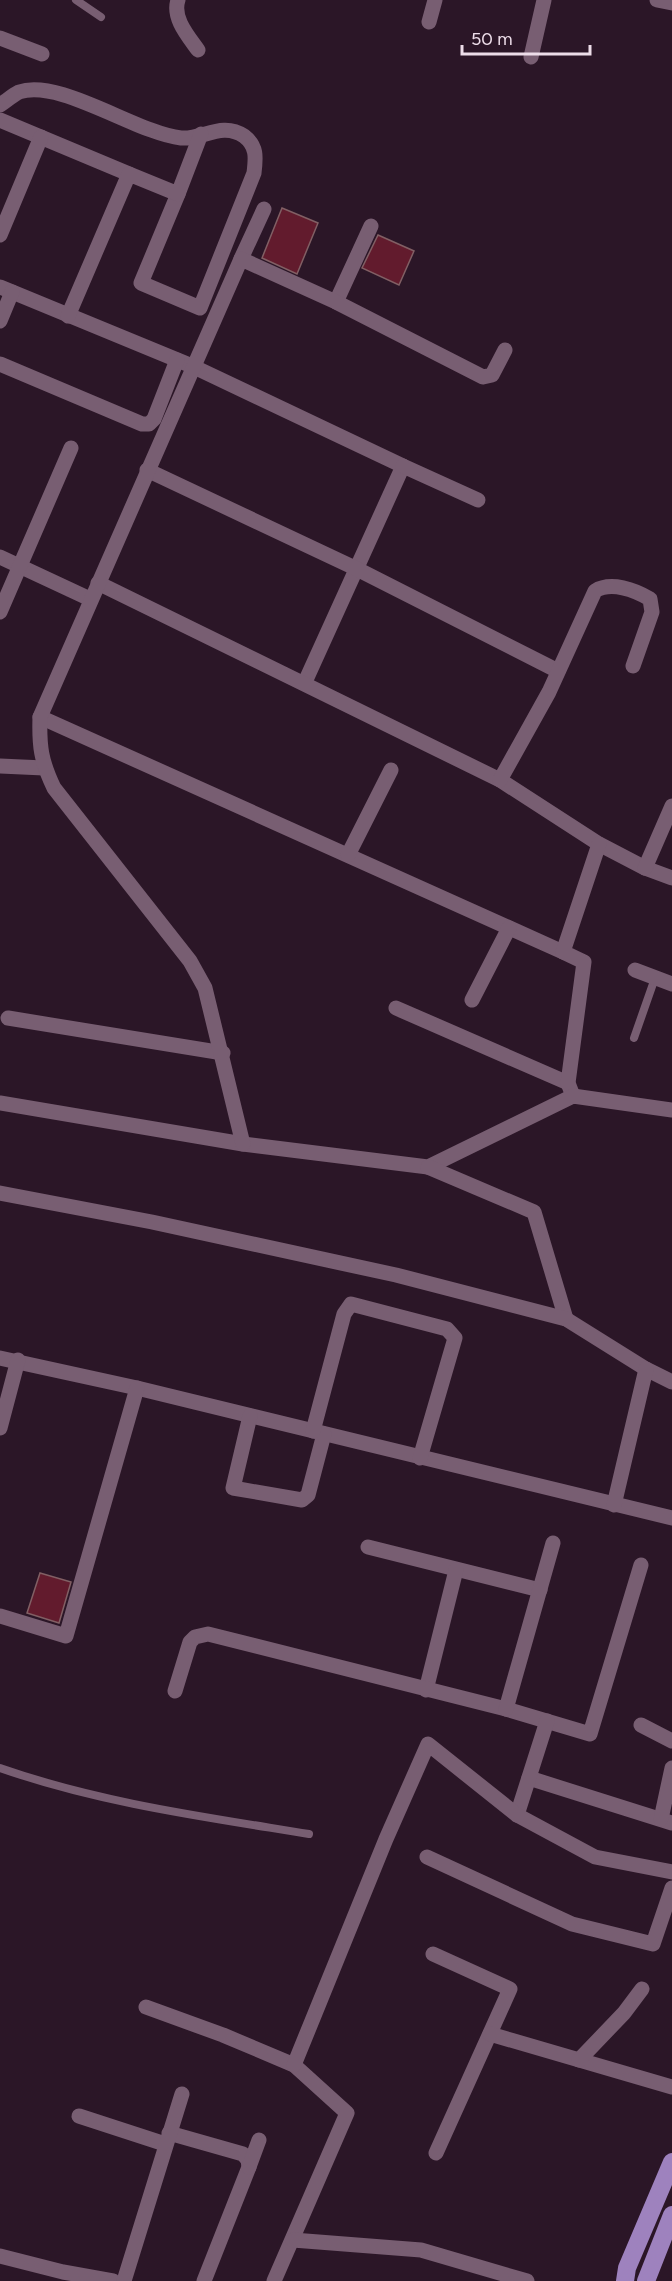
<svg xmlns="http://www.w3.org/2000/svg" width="672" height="2281" viewBox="0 0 672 2281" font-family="Figtree,sans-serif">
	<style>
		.building { fill: #621b2d; stroke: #815f64; stroke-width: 1.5 }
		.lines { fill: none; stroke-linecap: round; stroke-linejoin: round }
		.lane { stroke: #785e72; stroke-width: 8 }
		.street { stroke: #785e72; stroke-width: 15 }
		.primary { stroke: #9e82be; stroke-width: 18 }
	</style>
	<rect width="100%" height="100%" fill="#2b1627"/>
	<!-- building -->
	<g class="building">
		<polygon points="282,208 318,223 297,274 262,258"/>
		<polygon points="378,235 414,251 399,285 362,268"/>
		<polygon points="40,1573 71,1582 59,1623 27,1613"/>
	</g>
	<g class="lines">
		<!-- lane -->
		<g class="lane">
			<polyline points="76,0 101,17"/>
			<polyline points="634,1038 655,978"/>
			<path d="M0,1768c100,35 205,49 309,66"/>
		</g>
		<!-- street -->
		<g class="street">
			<path d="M178,0c-6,18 10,36 20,50"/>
			<polyline points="657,0 672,3"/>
			<polyline points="429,22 435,0"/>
			<polyline points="0,38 42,54"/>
			<polyline points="531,57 544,0"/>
			<path d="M0,105c6,-4 13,-10 19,-13 41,-14 117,41 162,46 21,2 41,-17 63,-2 13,10 12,21 10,37l-54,135 -59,-25 37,-89"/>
			<polyline points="0,120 129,174"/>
			<polyline points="0,235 41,137"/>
			<polyline points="241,259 264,209"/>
			<polyline points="0,287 192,366 403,466 305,682"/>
			<polyline points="336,302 371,226"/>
			<polyline points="68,316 129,174 178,194 201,134"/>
			<polyline points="0,321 12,292"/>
			<polyline points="0,364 142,424 149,424 154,419 177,360"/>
			<polyline points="403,466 478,500"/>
			<polyline points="147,470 357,569 558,671"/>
			<polyline points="0,557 90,599"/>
			<polyline points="98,583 500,780 599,844 645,868 672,878"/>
			<polyline points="0,612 71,448"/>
			<polyline points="40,717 563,952"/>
			<polyline points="0,766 44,768"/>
			<path d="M500,780l49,-88 46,-101c16,-10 40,-1 55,8l2,13 -19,54"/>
			<polyline points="348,855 391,770"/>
			<polyline points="645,868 672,806"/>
			<polyline points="635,970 672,984"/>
			<polyline points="472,1000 509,928"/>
			<polyline points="396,1008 568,1083"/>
			<polyline points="8,1018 223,1053"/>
			<polyline points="573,1096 568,1083 584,962 563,952 599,844"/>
			<polyline points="0,1103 243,1144 428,1167 573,1096 672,1110"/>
			<path d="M243,1144l-38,-156 -15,-27 -136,-173c-13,-27 -15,-42 -14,-71l201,-458 95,43 147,75 9,-2 13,-25"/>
			<polyline points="428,1167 534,1212 566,1319"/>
			<polyline points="0,1193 152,1222 396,1275 566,1319 646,1369 672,1382"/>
			<polyline points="0,1358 137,1388 672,1518"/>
			<polyline points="250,1416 233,1488 302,1500 308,1495 324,1434"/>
			<polyline points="0,1428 18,1360"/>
			<polyline points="313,1431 344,1314 351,1304 447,1329 455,1338 420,1458"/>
			<polyline points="614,1505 646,1369"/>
			<polyline points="368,1547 540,1590"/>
			<polyline points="0,1616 66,1636 137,1388"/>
			<polyline points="426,1690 456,1570"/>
			<polyline points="175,1691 190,1642 195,1637 208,1634 506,1709 590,1734 641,1565"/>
			<polyline points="506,1709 553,1543"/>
			<polyline points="641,1725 672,1741"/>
			<polyline points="529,1778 672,1823"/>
			<polyline points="517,1815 547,1721"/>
			<polyline points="661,1819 672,1768"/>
			<polyline points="427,1857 572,1924 653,1944 672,1888"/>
			<polyline points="433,1954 510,1989 436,2153"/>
			<polyline points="146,2007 223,2035 294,2065 347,2113 274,2281"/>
			<polyline points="490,2034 672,2087"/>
			<polyline points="579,2060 624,2013 642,1989"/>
			<polyline points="294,2065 386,1839 428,1744 517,1815 595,1857 672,1872"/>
			<polyline points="79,2116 165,2144"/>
			<polyline points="169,2133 243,2154 248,2160 249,2167 204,2281"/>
			<polyline points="249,2167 259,2140"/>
			<polyline points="293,2240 421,2250 527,2281"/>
			<polyline points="0,2256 63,2272 113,2281"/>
			<polyline points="124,2281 182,2094"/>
		</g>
		<!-- primary -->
		<g class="primary">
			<polyline points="625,2281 627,2268 672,2162"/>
			<polyline points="646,2281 672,2215"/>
		</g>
	</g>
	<!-- scale -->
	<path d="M462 45v9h128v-9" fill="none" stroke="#eddde9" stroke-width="3"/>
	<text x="471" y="45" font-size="18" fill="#eddde9" stroke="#2b1627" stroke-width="4.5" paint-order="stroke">50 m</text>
</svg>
